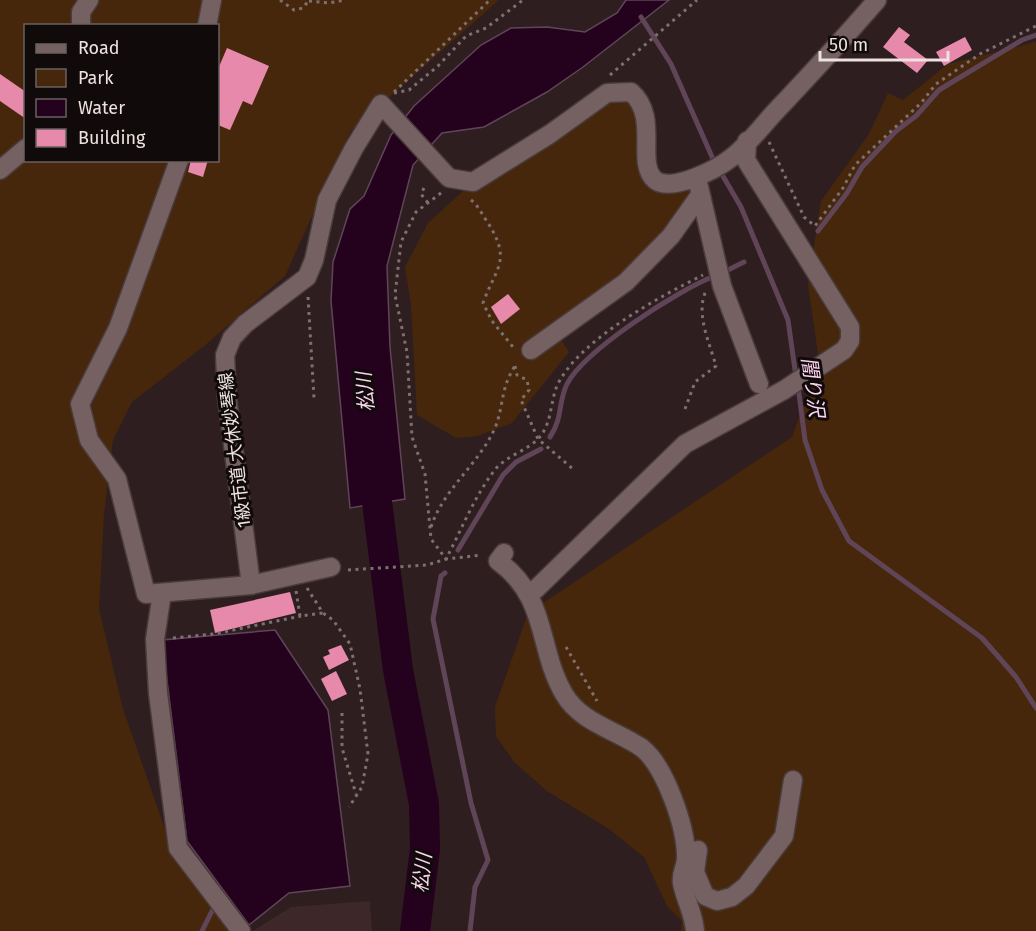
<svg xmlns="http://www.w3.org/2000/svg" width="1036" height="931" viewBox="0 0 1036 931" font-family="'Fira Sans','Noto Sans JP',sans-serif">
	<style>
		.built { fill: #3e2728 }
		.green { fill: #47270b; fill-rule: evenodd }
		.water { fill: #24021d; stroke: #604558; stroke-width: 1.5 }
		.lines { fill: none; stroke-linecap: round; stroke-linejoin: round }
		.stream { stroke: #604558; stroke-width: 5 }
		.river { stroke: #24021d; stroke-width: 30 }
		.building { fill: #e789ab }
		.minor-casing { stroke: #4a3c3c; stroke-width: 21 }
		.path { stroke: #7e7070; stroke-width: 3; stroke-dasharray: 3 4.5; stroke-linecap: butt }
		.minor { stroke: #756162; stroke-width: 18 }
		.labels { text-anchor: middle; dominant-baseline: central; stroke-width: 6; stroke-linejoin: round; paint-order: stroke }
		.street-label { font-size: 18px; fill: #ede1e1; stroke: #110a0a }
		.water-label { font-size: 20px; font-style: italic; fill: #fbd2ef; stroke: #110a0a }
	</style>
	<rect width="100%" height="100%" fill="#2e1e1f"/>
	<!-- built -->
	<polygon class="built" points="370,901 372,931 253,931 291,907"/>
	<!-- green -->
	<g class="green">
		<path d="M0,0h499l-149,132 -65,144 -82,71 -71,55 -19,38 -9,74 -5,95 24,100 49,140 56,82h-228zM26,26h192v134h-192z"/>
		<polygon points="1036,42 1036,931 681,931 682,921 667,906 644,857 609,829 547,791 515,763 496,736 495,707 528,613 792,437 819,361 808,284 821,201 869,134 888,93 903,100 948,64"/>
		<polygon points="631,92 651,176 698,176 666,233 622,275 551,324 569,352 512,423 477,436 456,438 417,415 411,305 405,267 428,223 473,182 607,93"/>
	</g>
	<!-- water -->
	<g class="water">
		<polygon points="626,0 669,0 583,67 547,92 484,127 442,133 413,165 387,266 390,347 405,499 350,508 331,301 333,262 350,209 364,196 391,135 414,106 481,45 511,28 547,27 585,32 617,13"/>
		<polygon points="275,630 328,710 350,886 289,893 249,925 187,841 162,640"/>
	</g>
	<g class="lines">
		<!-- stream -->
		<g class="stream">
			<polyline points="641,17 671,64 713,159 741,207 788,320 796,377"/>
			<polyline points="818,231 847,193 862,167 896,131 916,116 939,90 1022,40 1036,35"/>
			<polyline points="724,272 744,262"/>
			<polyline points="798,386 805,440 822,490 849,541 982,638 1016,677 1036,708"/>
			<path d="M550,437c13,-19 8,-35 17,-53 17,-33 112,-95 148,-108"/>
			<polyline points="458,550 503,475 516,462 541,449"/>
			<polyline points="445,573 441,576 433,619 471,803 488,860 475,887 470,931"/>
			<polyline points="202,931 216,903"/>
		</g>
		<!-- river -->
		<polyline class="river" points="372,462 398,670 424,804 425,849 415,931"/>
	</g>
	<!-- building -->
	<g class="building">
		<polygon points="899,27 910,35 904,42 928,60 917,73 883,47"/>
		<polygon points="965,37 972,50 944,66 936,52"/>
		<polygon points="227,48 269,66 252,105 243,101 230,130 218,125 218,69"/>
		<polygon points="0,74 26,92 26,119 0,101"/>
		<polygon points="191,160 208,160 203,177 188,172"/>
		<polygon points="508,294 520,309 501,324 491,307"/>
		<polygon points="290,592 296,613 215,633 210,610"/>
		<polygon points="341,645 349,660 329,670 323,657 330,654 328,650"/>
		<polygon points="336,671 347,694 332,701 321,679"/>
	</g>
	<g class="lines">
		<!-- minor casing -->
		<g class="minor-casing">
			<g id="minor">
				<polyline points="81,26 81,12 89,0"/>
				<polyline points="207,26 212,0"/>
				<polyline points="179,160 118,328 80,404 89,440 117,479 146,594 251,585 331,567"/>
				<polyline points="0,170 26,148"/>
				<polyline points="699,187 722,286 759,384"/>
				<polyline points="531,350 626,282 671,236 700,195"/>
				<path d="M504,553l-6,8c51,37 39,87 66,133 17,29 52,36 78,54 23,18 44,79 44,108 1,9 -6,18 -4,27 3,16 12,31 13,48"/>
				<path d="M251,585l-24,-187 -2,-43 7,-17 13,-14 62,-47 7,-17 13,-60 27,-52 27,-44 68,74 24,4 77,-48 57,-41 24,-1c29,25 4,71 24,88 16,13 62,-11 76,-22 16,-12 30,-31 44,-46 35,-37 69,-74 102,-112"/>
				<polyline points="162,593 155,639 158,693 178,848 241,931"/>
				<polyline points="527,593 536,589 685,444 784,390 844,350 850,341 850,327 746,160 747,141"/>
				<polyline points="698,850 695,872 705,896 717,901 732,897 746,886 784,836 793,780"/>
			</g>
		</g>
		<!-- path -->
		<g class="path">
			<polyline points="280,0 294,10 303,8 309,0"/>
			<polyline points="309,1 329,3 345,0"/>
			<polyline points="610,75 697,0"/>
			<polyline points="394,92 490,0"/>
			<polyline points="394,93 409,90 438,66 466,36 486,28 523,0"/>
			<polyline points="769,142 804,217 815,226 843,188 855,165 921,103 936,84 980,54 1036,26"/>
			<polyline points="424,188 421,194 428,203"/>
			<polyline points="441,193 416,212 401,242 395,295 407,352 412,437 425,474 431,539 446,559 482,555"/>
			<path d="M471,200c7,5 12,16 17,23 24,38 8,44 -5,80l9,18 21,26"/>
			<polyline points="308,297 314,398"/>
			<polyline points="515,366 517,375 527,380 529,390 521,400 538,439 573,469"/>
			<path d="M685,409l10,-27 21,-16c-6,-22 -21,-53 -10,-75"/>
			<path d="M431,527c13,-39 48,-63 64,-99 9,-22 5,-39 20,-62"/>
			<path d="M348,570l79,-5 19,-6c15,-28 28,-62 48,-88 10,-14 32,-20 44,-32 16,-17 11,-41 22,-59 25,-43 99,-83 143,-105"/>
			<polyline points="307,588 323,613 333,620 350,644 360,689 368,754 362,787 349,807"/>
			<polyline points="296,591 300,616 323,613"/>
			<polyline points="173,638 214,634 301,616"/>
			<polyline points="566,647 597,701"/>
			<polyline points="342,713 342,748 356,794"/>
		</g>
		<!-- minor -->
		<use href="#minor" class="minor"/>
	</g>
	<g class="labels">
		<!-- street labels -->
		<g class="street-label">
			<text transform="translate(235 450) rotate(-97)">1級市道 大休妙琴線</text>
		</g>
		<!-- water labels -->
		<g class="water-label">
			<text transform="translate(813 387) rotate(82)">闇り沢</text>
			<text transform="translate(365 392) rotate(-95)">松川</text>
			<text transform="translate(422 873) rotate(-84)">松川</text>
		</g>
	</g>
	<!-- legend -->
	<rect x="24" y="24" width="195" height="138" fill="#110a0a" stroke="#696060" stroke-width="1.5"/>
	<rect x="36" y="44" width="30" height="9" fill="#756162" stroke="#696060" stroke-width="1.5"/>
	<text x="78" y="54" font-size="18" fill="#ede1e1">Road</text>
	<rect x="36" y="69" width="30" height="18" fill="#47270b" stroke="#696060" stroke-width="1.5"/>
	<text x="78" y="84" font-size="18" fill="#ede1e1">Park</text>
	<rect x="36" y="99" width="30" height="18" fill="#24021d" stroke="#696060" stroke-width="1.5"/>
	<text x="78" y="114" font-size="18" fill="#ede1e1">Water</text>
	<rect x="36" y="129" width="30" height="18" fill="#e789ab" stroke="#696060" stroke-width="1.5"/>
	<text x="78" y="144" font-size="18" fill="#ede1e1">Building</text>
	<!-- scale -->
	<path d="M820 51v9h128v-9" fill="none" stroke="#ede1e1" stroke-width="3"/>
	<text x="829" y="51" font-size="18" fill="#ede1e1" stroke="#110a0a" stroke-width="4.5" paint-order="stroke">50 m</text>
</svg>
